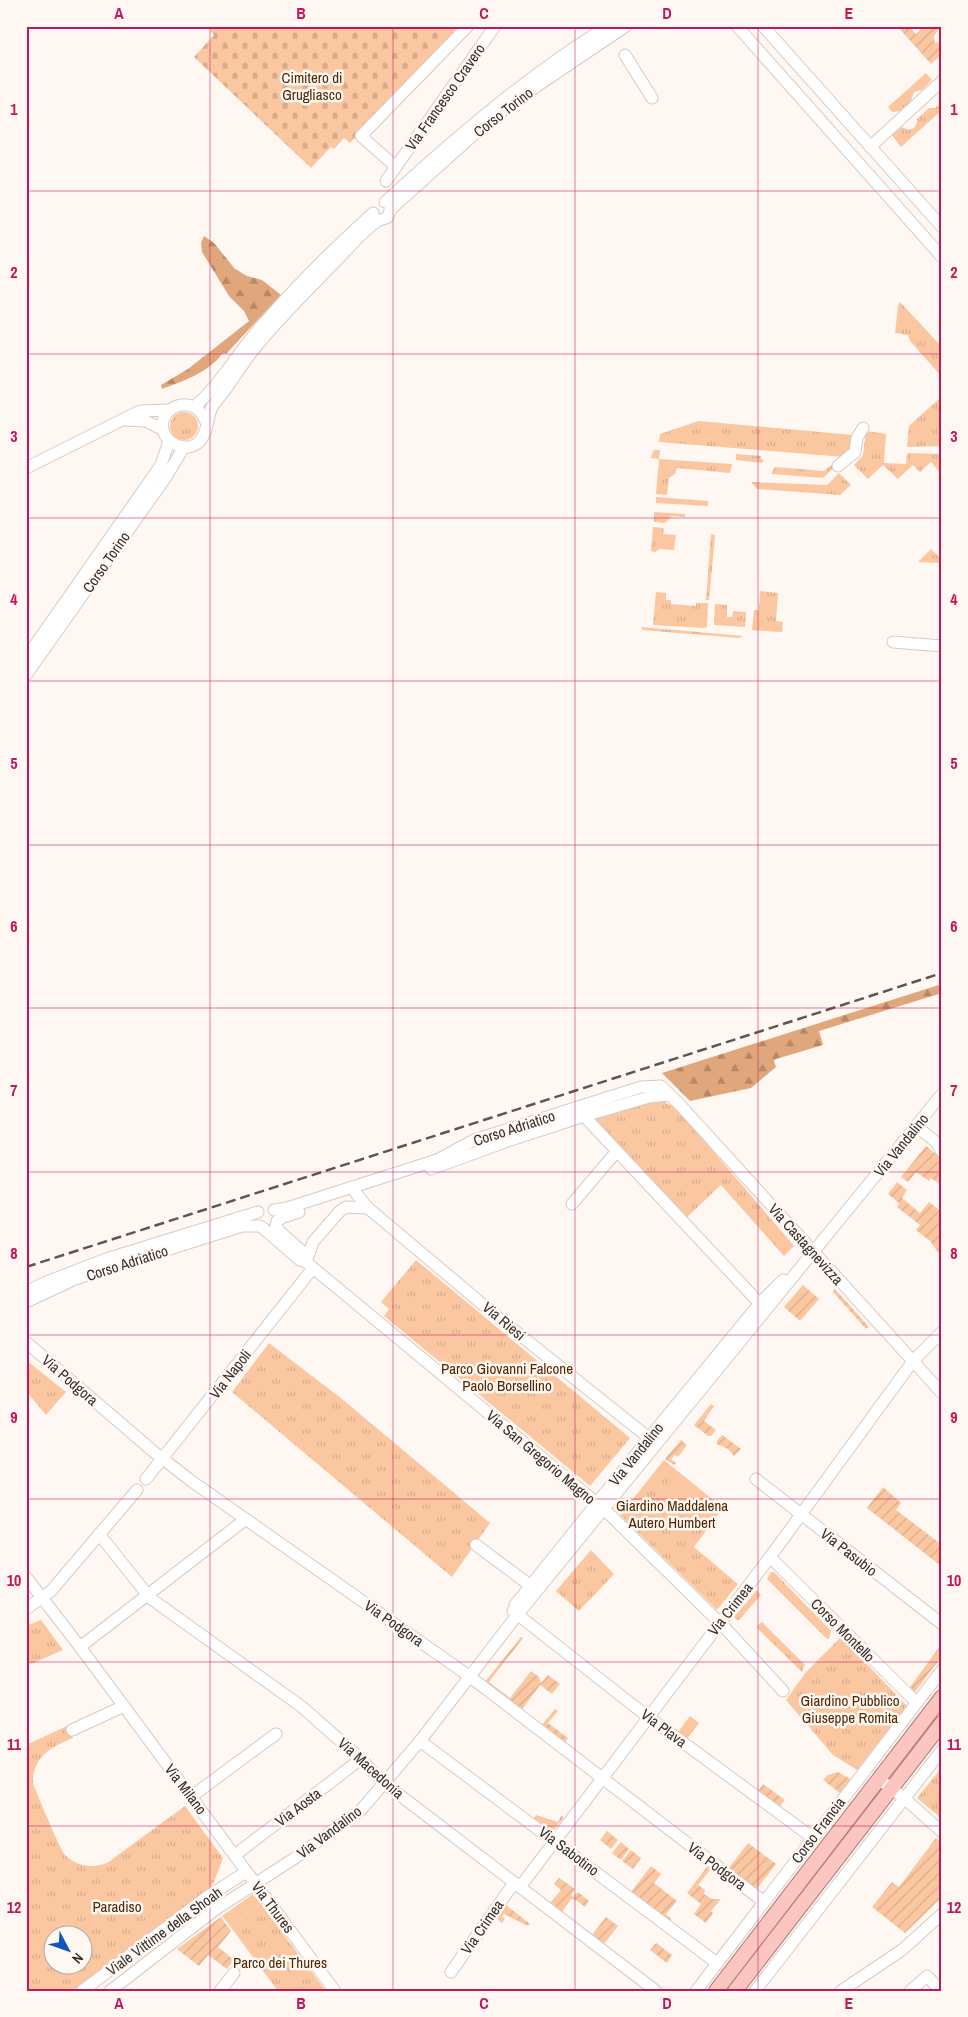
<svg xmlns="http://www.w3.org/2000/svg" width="968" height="2017" viewBox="0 0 968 2017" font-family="'Archivo Narrow',sans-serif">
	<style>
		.grass { fill: url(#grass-tufts); fill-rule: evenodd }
		.forest { fill: url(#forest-firs) }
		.cemetery { fill: url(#cemetery-stones) }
		.garden { fill: url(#garden-furrows) }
		.pitch { fill: #fbc7a1 }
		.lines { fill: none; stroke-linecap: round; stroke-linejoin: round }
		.minor-casing { stroke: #d7cbc3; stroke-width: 13 }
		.major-casing { stroke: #b47871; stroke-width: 16 }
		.minor { stroke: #fff; stroke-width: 11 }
		.major { stroke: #fbc5c0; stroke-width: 14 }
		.rail { stroke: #5c5754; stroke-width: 2.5; stroke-dasharray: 10 5; stroke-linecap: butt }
		.grid { fill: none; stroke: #c2185b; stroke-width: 1; stroke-opacity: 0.55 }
		.labels { text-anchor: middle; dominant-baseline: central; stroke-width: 5; stroke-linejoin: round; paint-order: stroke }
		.park-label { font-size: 15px; fill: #4d2805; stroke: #fff7f2 }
		.street-label { font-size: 15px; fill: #332f2c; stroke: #fff7f2 }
		.neatline { fill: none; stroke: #c2185b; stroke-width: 2 }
		.grid-label { font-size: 16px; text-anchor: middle; font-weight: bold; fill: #c2185b }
	</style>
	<defs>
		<pattern id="grass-tufts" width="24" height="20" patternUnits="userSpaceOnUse" patternTransform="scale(1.25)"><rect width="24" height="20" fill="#fbc7a1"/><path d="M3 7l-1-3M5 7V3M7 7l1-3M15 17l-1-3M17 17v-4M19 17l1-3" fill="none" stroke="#d8ab8b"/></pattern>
		<pattern id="forest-firs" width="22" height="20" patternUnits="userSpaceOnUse" patternTransform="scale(1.25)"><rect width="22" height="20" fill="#e0a77c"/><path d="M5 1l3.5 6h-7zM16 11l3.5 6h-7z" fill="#b68866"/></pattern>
		<pattern id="cemetery-stones" width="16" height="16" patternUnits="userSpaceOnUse" patternTransform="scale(1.25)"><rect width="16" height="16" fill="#fbc7a1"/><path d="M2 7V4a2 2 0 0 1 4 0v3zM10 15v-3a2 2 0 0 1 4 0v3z" fill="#d8ab8b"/></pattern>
		<pattern id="garden-furrows" width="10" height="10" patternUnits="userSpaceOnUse" patternTransform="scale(1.25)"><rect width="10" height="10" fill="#fbc7a1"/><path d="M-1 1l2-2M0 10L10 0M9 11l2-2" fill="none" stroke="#d8ab8b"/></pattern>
	</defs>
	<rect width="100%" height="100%" fill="#fff7f2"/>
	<!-- grass -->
	<g class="grass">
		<polygon points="926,73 932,80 922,90 914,92 911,101 900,111 892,112 888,107"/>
		<polygon points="941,95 942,95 942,110 901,147 892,135 902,127 908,130 914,128 917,123 917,119 929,108 935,108 939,105"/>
		<polygon points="900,302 942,347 942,377 910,341 908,335 895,333 898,306"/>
		<polygon points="942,396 942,446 907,447 909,426"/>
		<circle cx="184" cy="426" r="14"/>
		<polygon points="699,421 853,435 852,451 844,457 659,442 660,434"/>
		<polygon points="866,431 886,434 884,463 906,464 907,453 942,454 942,475 931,462 920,472 913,465 898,479 883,465 868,479 854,465 863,455"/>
		<polygon points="655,450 660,450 659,459 732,464 730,473 677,468 675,474 669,478 667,495 656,494 659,459 651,458 653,451"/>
		<polygon points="736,454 761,456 761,459 764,460 762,463 736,460"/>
		<polygon points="831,465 833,468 823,478 771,474 775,467 824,471"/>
		<polygon points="839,473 851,485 840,495 757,489 751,482 827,485"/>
		<polygon points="656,497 708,501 708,506 656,503"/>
		<polygon points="654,512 685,514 685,517 672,516 665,523 654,522"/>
		<polygon points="653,527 664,528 663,534 676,535 674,550 660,549 655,552 651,551"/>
		<polygon points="711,534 715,535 709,600 706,600"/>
		<polygon points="931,549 940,558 939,563 918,562"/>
		<polygon points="760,591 778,593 776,621 783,622 782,632 752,630 754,610 759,610"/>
		<polygon points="656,592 666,593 666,600 671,600 671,604 696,606 696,603 708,603 707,627 704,628 653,625"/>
		<polygon points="715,604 727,605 727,617 732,617 733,611 746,612 745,627 714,625"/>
		<polygon points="641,627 743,636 739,638 654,631 643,630"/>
		<polygon points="648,1100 663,1101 677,1109 794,1246 784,1256 721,1185 685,1219 591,1119"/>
		<polygon points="416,1260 630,1438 590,1486 384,1316 389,1309 381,1302"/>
		<polygon points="269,1343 342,1399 490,1523 452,1577 232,1392"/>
		<polygon points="26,1360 66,1392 46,1415 26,1391"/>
		<polygon points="664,1460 723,1508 694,1547 738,1584 717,1610 620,1515"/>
		<polygon points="591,1550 614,1574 579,1611 556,1591"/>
		<polygon points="771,1572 774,1572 831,1631 829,1639 827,1639 767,1579"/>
		<polygon points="757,1590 761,1595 739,1620 737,1620 734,1617"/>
		<polygon points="41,1620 63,1650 31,1664 26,1662 26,1626"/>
		<polygon points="762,1622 805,1665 802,1672 758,1629 757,1626"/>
		<polygon points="841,1637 907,1706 857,1770 833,1755 786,1700 806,1672"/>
		<polygon points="690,1716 699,1723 687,1739 678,1732"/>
		<path d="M67,1726l6,12c-22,9 -41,19 -40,46 6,13 26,65 33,72 12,11 27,12 41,7l78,-57 38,52 -9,24 -9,13 -130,96h-49v-246zM52,1934h30v30h-30z"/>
		<polygon points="942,1767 942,1819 917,1798"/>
		<polygon points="536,1815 558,1822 561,1816 564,1817 552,1832 534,1818"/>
		<polygon points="261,1904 326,1991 278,1991 230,1926"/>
	</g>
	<!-- forest -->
	<g class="forest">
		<path d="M204,236l10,7 21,26 12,7 15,4 19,15 -54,58 -5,1c-14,19 -39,27 -60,35l-1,-4 27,-16 61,-48 -5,-10 -15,-15 -27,-44 -1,-9z"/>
		<polygon points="942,984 942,993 819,1031 823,1045 776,1059 774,1061 776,1067 751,1088 690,1101 662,1073"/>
	</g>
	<!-- cemetery -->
	<polygon class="cemetery" points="206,26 455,26 458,29 350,143 344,138 334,149 331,147 311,168 194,57 214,35"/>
	<!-- garden -->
	<g class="garden">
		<polygon points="897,26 909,26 916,34 925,26 941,26 934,36 935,43 942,41 942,54 931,64"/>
		<polygon points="926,1146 942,1159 941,1185 931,1178 929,1181 916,1172 908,1182 901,1177"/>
		<polygon points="897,1182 907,1190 902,1198 920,1213 929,1202 942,1212 942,1258 930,1241 916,1230 920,1225 897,1207 899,1203 888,1194"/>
		<polygon points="803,1285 819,1299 800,1321 784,1307"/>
		<polygon points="835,1289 869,1327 866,1329 833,1292"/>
		<polygon points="711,1404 714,1406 704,1421 716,1430 711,1436 708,1436 694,1425"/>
		<polygon points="722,1435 741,1449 734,1456 728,1449 717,1444 717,1441"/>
		<polygon points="681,1440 687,1445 678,1457 675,1455 671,1459 676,1463 674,1465 665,1459"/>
		<polygon points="883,1487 901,1503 896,1510 942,1545 941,1566 867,1508"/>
		<polygon points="521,1637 523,1638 489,1682 510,1698 531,1671 539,1677 541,1683 548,1675 560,1684 552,1694 540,1685 521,1711 484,1683"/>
		<polygon points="940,1646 942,1656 915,1692 910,1687"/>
		<polygon points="555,1709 558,1711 548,1723 568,1738 564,1744 541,1726"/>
		<polygon points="838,1772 852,1780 841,1794 823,1780 828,1775"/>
		<polygon points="763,1784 785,1800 778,1809 757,1793"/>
		<polygon points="607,1831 618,1840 611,1849 600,1840"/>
		<polygon points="936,1838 942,1844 942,1897 905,1933 872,1907 892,1882 899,1887"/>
		<polygon points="621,1842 629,1849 621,1860 612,1853"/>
		<polygon points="748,1843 776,1864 756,1890 728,1869"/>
		<polygon points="631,1850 641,1858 633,1869 622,1861"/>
		<polygon points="651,1866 661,1874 654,1883 677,1901 666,1914 671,1919 669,1922 631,1892"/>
		<polygon points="707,1867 710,1870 698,1885 705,1890 704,1894 712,1899 721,1899 711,1911 713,1913 706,1923 694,1914 701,1904 687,1893"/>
		<polygon points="559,1878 575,1889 571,1894 573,1897 578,1892 589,1901 585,1907 576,1900 571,1899 562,1912 550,1903 561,1890 554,1884"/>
		<polygon points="506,1905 530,1924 528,1926 504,1914 502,1917 505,1918 502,1923 497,1919"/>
		<polygon points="221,1917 231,1931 218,1947 234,1960 227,1969 208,1955 199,1966 177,1949"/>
		<polygon points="606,1917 618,1926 604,1944 592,1935"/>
		<polygon points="656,1943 672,1955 667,1963 650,1950"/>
	</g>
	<!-- pitch -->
	<g class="pitch">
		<polygon points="677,1471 707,1495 693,1512 663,1489"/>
		<polygon points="253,1894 261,1904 230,1926 222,1916"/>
	</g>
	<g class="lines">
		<!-- minor casing -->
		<g class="minor-casing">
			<g id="minor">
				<polyline points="737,26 942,257"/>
				<polyline points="763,26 942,227"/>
				<polyline points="625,55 652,98"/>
				<polyline points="870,147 942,81"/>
				<polyline points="396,167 361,136 468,26"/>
				<polyline points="386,181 495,26"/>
				<path d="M385,202c70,-64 142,-126 223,-176"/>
				<path d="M195,406c23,-19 39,-47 58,-70 37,-44 78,-85 120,-123"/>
				<polyline points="124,420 146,421 163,430"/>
				<path d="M206,422c-11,-31 -49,-15 -43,8 4,15 24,23 36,12 9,-9 8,-24 13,-35 4,-6 9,-12 14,-18 11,-16 21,-32 33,-46 24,-29 52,-56 78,-83 11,-11 29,-33 41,-39 3,-2 7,-2 10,-4l2,-7 99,-89 48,-35 89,-60"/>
				<polyline points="838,466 855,452 857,438 863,428"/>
				<polyline points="26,468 140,411 170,410"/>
				<polyline points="893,642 942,646"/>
				<polyline points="26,658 161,465 169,441"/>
				<polyline points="26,675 166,477 184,447"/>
				<polyline points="584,1116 764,1308"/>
				<polyline points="916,1126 936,1142 942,1152"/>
				<polyline points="431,1169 505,1142 584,1116 649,1097 669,1095"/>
				<polyline points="355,1192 368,1208 500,1319 654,1442"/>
				<polyline points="572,1204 617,1151"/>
				<polyline points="368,1208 346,1207 340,1211 313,1242 306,1262 604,1509 726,1629 783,1691"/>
				<polyline points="274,1210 287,1208 437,1160 474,1140 641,1087 661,1086 681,1106 942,1393"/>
				<polyline points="277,1221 283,1217 299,1212"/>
				<polyline points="263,1228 300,1260 306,1262 305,1254 278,1230 276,1225"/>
				<polyline points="26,1292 44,1283 106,1259 258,1212"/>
				<polyline points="26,1302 75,1279 242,1226 260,1226"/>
				<polyline points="26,1342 154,1452 190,1480 469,1676 764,1902"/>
				<polyline points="146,1479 313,1268"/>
				<polyline points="756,1479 942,1624"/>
				<polyline points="99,1534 150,1598 302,1707 361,1759 384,1783 656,1991"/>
				<polyline points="476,1545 531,1586"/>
				<polyline points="770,1557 916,1702"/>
				<polyline points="26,1577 80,1647 335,1991"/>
				<polyline points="515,1605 649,1438 760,1303 783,1280"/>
				<polyline points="26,1609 51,1591 137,1490"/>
				<polyline points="513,1611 643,1713 813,1838"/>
				<polyline points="80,1647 246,1519"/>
				<polyline points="72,1730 124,1706"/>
				<polyline points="420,1741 717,1963"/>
				<polyline points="879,1779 904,1798 942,1832"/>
				<polyline points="192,1796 276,1734"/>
				<polyline points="235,1855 361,1759"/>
				<polyline points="520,1887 770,1557 913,1361 942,1332"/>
				<polyline points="451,1972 514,1883"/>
				<polyline points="82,1991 207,1897 246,1872"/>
				<polyline points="110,1991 216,1909 295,1858 361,1810 420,1741 518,1614 942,1094"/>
				<polyline points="220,1991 234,1973"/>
				<polyline points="696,1991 942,1670"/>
				<polyline points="755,1991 942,1750"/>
				<polyline points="841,1991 902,1950 942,1914"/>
				<polyline points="910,1991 927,1976 941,1991"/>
			</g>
		</g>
		<!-- major casing -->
		<g class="major-casing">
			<g id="major">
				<polyline points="716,1991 942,1697"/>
				<polyline points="735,1991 942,1723"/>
			</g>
		</g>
		<!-- minor -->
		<use href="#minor" class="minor"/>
		<!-- major -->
		<use href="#major" class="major"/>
		<!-- rail -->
		<polyline class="rail" points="26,1267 942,973"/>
	</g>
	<!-- grid -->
	<path class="grid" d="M210,26v1965M393,26v1965M575,26v1965M758,26v1965M26,191h916M26,354h916M26,518h916M26,681h916M26,845h916M26,1008h916M26,1172h916M26,1335h916M26,1499h916M26,1662h916M26,1826h916"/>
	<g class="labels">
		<!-- park labels -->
		<g class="park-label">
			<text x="312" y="77">Cimitero di<tspan x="312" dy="17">Grugliasco</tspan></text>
			<text x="507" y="1368">Parco Giovanni Falcone<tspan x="507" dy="17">Paolo Borsellino</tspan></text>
			<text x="672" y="1505">Giardino Maddalena<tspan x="672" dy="17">Autero Humbert</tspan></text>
			<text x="850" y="1700">Giardino Pubblico<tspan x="850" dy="17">Giuseppe Romita</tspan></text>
			<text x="117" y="1906">Paradiso</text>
			<text x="280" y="1962">Parco dei Thures</text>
		</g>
		<!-- street labels -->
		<g class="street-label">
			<text transform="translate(445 97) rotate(-55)">Via Francesco Cravero</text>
			<text transform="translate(503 112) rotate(-38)">Corso Torino</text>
			<text transform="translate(106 562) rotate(-55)">Corso Torino</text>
			<text transform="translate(514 1128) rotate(-18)">Corso Adriatico</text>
			<text transform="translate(901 1145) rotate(-51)">Via Vandalino</text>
			<text transform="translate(806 1244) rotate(48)">Via Castagnevizza</text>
			<text transform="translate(127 1263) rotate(-18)">Corso Adriatico</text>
			<text transform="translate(504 1321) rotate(40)">Via Riesi</text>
			<text transform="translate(230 1374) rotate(-52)">Via Napoli</text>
			<text transform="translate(70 1380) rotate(41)">Via Podgora</text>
			<text transform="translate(636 1454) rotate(-51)">Via Vandalino</text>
			<text transform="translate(541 1457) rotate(40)">Via San Gregorio Magno</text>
			<text transform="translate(849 1552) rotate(38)">Via Pasubio</text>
			<text transform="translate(730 1609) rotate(-52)">Via Crimea</text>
			<text transform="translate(394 1623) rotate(35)">Via Podgora</text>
			<text transform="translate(843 1630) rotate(45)">Corso Montello</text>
			<text transform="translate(664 1728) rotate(37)">Via Plava</text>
			<text transform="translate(371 1768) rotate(42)">Via Macedonia</text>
			<text transform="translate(186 1789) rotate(53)">Via Milano</text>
			<text transform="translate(298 1807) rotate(-37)">Via Aosta</text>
			<text transform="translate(818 1830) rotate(-53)">Corso Francia</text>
			<text transform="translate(329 1832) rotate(-37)">Via Vandalino</text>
			<text transform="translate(569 1851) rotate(37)">Via Sabotino</text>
			<text transform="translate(717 1866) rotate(37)">Via Podgora</text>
			<text transform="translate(273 1907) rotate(53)">Via Thures</text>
			<text transform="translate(482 1927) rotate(-55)">Via Crimea</text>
			<text transform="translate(164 1931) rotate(-36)">Viale Vittime della Shoah</text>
		</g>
	</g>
	<!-- border -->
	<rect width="968" height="2017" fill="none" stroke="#fff7f2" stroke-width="55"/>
	<!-- north arrow -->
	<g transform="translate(68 1950) rotate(131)"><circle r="24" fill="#fff7f2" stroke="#ada7a3"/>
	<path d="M0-4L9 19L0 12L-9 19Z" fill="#1054bf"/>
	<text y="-8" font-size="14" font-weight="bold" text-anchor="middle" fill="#332f2c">N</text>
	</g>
	<rect x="28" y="28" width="912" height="1962" class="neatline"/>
	<g class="grid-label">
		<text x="119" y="19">A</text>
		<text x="301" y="19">B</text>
		<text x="484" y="19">C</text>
		<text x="667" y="19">D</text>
		<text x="849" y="19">E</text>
		<text x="14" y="115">1</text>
		<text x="954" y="115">1</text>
		<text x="14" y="278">2</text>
		<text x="954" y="278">2</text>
		<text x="14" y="442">3</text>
		<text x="954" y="442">3</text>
		<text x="14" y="605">4</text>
		<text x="954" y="605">4</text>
		<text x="14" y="769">5</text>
		<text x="954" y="769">5</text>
		<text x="14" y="932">6</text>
		<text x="954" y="932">6</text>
		<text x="14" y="1096">7</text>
		<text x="954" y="1096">7</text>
		<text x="14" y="1259">8</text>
		<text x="954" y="1259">8</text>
		<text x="14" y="1423">9</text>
		<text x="954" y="1423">9</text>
		<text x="14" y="1586">10</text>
		<text x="954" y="1586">10</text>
		<text x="14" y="1750">11</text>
		<text x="954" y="1750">11</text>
		<text x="14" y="1913">12</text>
		<text x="954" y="1913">12</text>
		<text x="119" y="2009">A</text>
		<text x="301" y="2009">B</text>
		<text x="484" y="2009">C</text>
		<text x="667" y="2009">D</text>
		<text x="849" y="2009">E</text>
	</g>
</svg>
